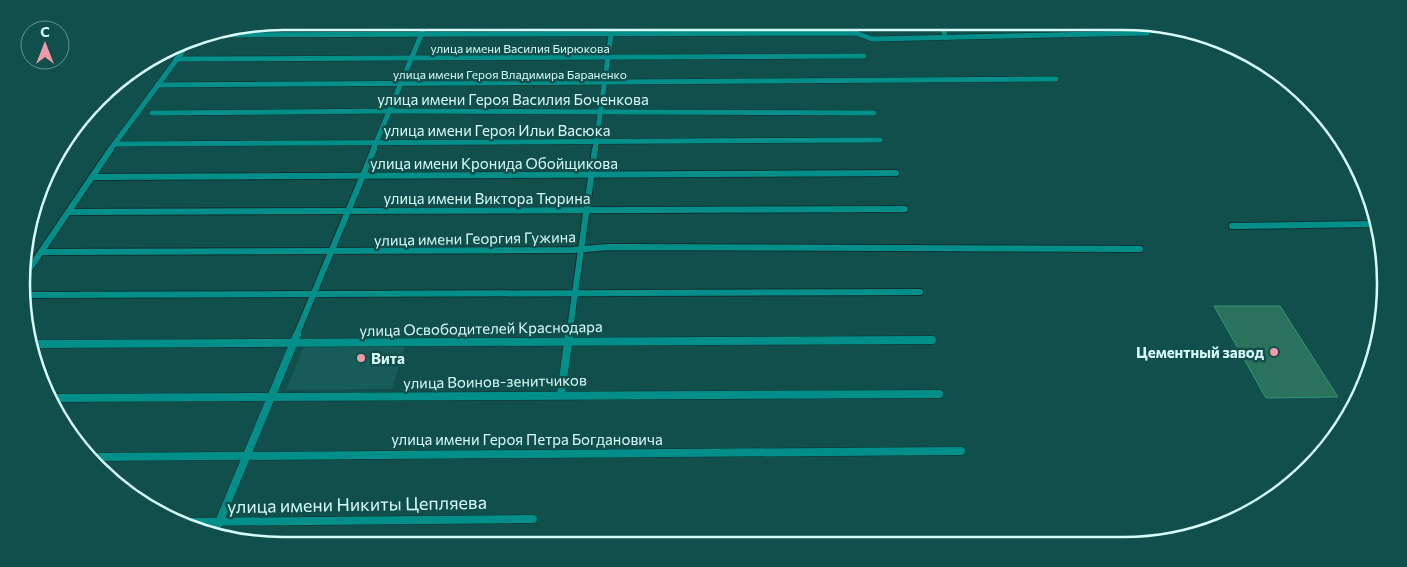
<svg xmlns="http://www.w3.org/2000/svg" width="1407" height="567" viewBox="0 0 1407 567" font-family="Commissioner,sans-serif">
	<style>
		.built { fill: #175c58 }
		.building { fill: #2a725b; stroke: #349577 }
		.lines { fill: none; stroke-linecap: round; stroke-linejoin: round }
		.street-far2-casing { stroke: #0e322f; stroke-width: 6 }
		.street-far1-casing { stroke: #0e322f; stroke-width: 8 }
		.street-casing { stroke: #0e322f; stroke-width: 9 }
		.street-far2 { stroke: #038f89; stroke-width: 5 }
		.street-far1 { stroke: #038f89; stroke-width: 6 }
		.street { stroke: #038f89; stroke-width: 8 }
		.poi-dot { fill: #f39aa9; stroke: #114f4c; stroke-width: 2 }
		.labels { text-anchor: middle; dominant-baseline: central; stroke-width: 5; stroke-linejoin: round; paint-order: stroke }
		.far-street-label { font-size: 12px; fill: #d6fdf9; stroke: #114f4c }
		.street-label { font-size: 15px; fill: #d6fdf9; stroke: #114f4c }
		.poi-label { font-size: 15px; font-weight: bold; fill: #d6fdf9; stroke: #114f4c; text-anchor: end }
		.near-street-label { font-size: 18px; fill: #d6fdf9; stroke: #114f4c }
		.rim { fill: none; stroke: #d6fdf9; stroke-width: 2.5 }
	</style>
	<rect width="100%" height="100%" fill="#114f4c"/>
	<!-- built -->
	<polygon class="built" points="304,346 405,346 392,389 286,390"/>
	<!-- building -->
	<polygon class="building" points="1214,306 1280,306 1338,397 1266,398"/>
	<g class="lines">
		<!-- street-far2 casing -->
		<g class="street-far2-casing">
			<g id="street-far2">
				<polyline points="940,21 946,38"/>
				<polyline points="1140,24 1147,33"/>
				<polyline points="199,35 856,33 872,39 1147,33"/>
				<polyline points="176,59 864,56"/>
				<polyline points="157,85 1056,79"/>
				<polyline points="152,113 390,111 874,113"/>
				<polyline points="114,144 880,140"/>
				<polyline points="110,150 191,40"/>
				<polyline points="373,150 427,21"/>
				<polyline points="595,150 613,21"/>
			</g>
		</g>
		<!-- street-far1 casing -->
		<g class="street-far1-casing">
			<g id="street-far1">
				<polyline points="92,177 896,173"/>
				<polyline points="68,212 905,209"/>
				<polyline points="1232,226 1374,224"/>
				<polyline points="41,252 573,250 608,247 1140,249"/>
				<polyline points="24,277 111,149"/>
				<polyline points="25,295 920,292"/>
				<polyline points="296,336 374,149"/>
				<polyline points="569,336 595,149"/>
			</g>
		</g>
		<!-- street casing -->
		<g class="street-casing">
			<g id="street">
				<polyline points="30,344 932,340"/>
				<polyline points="561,394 569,335"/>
				<polyline points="50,398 939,394"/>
				<polyline points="93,457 961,451"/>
				<polyline points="181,522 533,519"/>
				<polyline points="214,534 297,335"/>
			</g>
		</g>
		<!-- street-far2 -->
		<use href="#street-far2" class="street-far2"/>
		<!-- street-far1 -->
		<use href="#street-far1" class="street-far1"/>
		<!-- street -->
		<use href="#street" class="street"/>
	</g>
	<!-- markers -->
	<g class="poi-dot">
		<circle cx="1274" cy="352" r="5"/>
		<circle cx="361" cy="358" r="5"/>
	</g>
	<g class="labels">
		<!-- far-street labels -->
		<g class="far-street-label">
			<text x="520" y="48">улица имени Василия Бирюкова</text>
			<text x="510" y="74">улица имени Героя Владимира Бараненко</text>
		</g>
		<!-- street labels -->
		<g class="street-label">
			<text x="513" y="99">улица имени Героя Василия Боченкова</text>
			<text x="497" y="130">улица имени Героя Ильи Васюка</text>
			<text x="494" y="163">улица имени Кронида Обойщикова</text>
			<text x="487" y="198">улица имени Виктора Тюрина</text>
			<text transform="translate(475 238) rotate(-1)">улица имени Георгия Гужина</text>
			<text transform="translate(481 328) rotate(-1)">улица Освободителей Краснодара</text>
			<text transform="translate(495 381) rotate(-1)">улица Воинов-зенитчиков</text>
			<text x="527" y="439">улица имени Героя Петра Богдановича</text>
		</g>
		<!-- poi labels -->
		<g class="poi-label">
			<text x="1264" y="352">Цементный завод</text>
			<text x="371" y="358" text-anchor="start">Вита</text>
		</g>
		<!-- near-street labels -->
		<g class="near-street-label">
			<text transform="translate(357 504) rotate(-1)">улица имени Никиты Цепляева</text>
		</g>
	</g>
	<!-- crop -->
	<path d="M0 0H1407V567H0ZM283 30H1124A253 253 0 0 1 1377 283V284A253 253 0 0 1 1124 537H283A253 253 0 0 1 30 284V283A253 253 0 0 1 283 30Z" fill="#114f4c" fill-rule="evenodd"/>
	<path class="rim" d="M283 30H1124A253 253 0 0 1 1377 283V284A253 253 0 0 1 1124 537H283A253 253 0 0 1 30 284V283A253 253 0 0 1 283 30Z"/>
	<!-- north arrow -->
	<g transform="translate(45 45)"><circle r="24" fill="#114f4c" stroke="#609591"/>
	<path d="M0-4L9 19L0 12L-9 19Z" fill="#f39aa9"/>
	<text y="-8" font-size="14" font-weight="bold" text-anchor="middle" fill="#d6fdf9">С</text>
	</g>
</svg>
